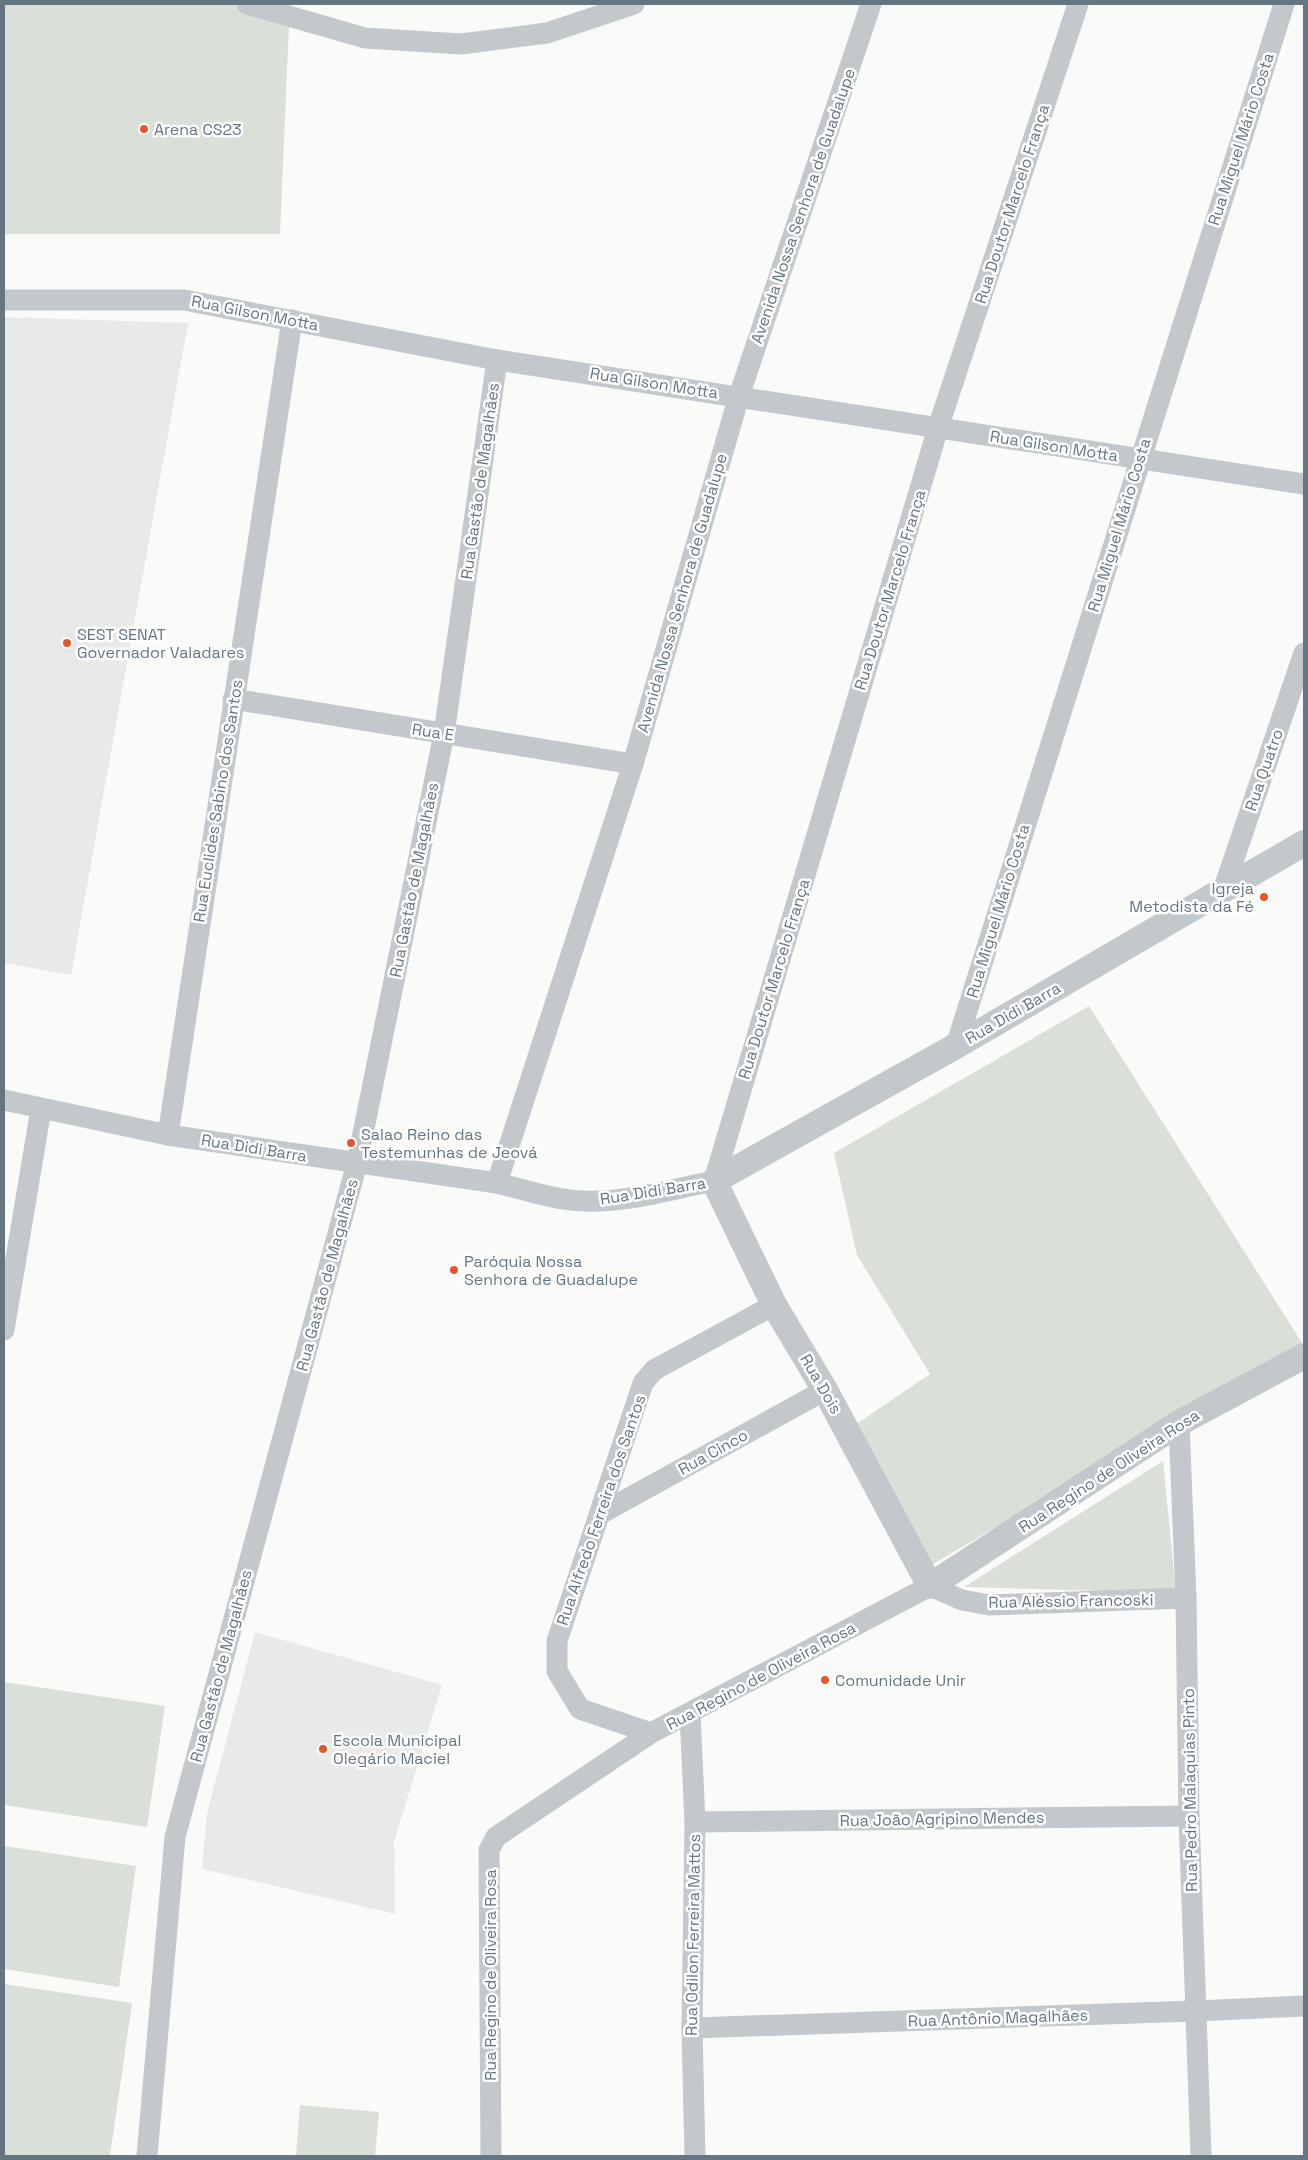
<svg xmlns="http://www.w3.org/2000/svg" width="1308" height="2160" viewBox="0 0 1308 2160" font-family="'Space Grotesk',sans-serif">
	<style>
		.built { fill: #e8e9e9 }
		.green { fill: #dadfd7 }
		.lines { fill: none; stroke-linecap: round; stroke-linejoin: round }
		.minor { stroke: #c3c8cc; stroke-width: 21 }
		.tertiary { stroke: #c3c8cc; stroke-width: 26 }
		.poi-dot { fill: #e4572e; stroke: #fff; stroke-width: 2 }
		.labels { text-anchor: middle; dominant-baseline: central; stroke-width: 5; stroke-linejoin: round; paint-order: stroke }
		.poi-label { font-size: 16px; fill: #657683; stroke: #fff; text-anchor: start }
		.street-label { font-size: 16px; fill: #657683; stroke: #fff }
	</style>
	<rect width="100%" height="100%" fill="#fafaf8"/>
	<!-- built -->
	<g class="built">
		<polygon points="4,317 188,323 71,975 4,963"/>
		<polygon points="255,1632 442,1685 394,1842 395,1914 202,1869 207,1813"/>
	</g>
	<!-- green -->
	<g class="green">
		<polygon points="4,4 233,4 289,25 280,234 4,234"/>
		<polygon points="1089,1006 1304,1346 928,1567 855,1425 930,1374 857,1255 834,1153"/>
		<polygon points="1163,1461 1176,1593 964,1587"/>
		<polygon points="4,1682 165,1706 147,1827 4,1805"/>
		<polygon points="4,1846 136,1866 119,1987 4,1969"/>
		<polygon points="4,1984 132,2003 110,2156 4,2156"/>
		<polygon points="300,2105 379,2112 375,2156 296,2156"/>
	</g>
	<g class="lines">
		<!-- minor -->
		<g class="minor">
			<polyline points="247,4 365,38 461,44 547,33 634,4"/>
			<polyline points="4,300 184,300 497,360 1304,484"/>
			<polyline points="233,699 633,764"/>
			<polyline points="1224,888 1304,653"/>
			<polyline points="956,1046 1284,4"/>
			<path d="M4,1100l164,35 329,48c28,7 58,17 87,18 43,2 88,-12 130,-20l224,-753 140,-424"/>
			<polyline points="168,1135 292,320"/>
			<polyline points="497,1183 633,764 739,396 871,4"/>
			<polyline points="4,1330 41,1109"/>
			<polyline points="1179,1423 1186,1598 1189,1816 1201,2156"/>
			<polyline points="600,1514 825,1390"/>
			<polyline points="690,1714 695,1822 692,2028 695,2156"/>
			<polyline points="651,1733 580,1709 557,1671 557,1641 643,1383 654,1370 774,1305"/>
			<polyline points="695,1822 1189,1816"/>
			<polyline points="692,2028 1196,2011 1304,2006"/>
			<polyline points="147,2156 175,1837 357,1163 444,734 497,360"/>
			<polyline points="491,2156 489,1850 496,1837 651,1733 930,1586 962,1600 989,1605 1186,1598"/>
		</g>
		<!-- tertiary -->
		<polyline class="tertiary" points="1304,843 956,1046 714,1181 774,1305 825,1390 930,1586 1179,1423 1304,1356"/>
	</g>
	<!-- markers -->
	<g class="poi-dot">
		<circle cx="144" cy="129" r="5"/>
		<circle cx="67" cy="643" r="5"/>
		<circle cx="1264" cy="897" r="5"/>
		<circle cx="351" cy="1143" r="5"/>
		<circle cx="454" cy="1270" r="5"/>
		<circle cx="825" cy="1680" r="5"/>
		<circle cx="323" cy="1749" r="5"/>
	</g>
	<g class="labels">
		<!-- poi labels -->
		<g class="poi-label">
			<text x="154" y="129">Arena CS23</text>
			<text x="77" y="634">SEST SENAT<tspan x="77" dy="18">Governador Valadares</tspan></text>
			<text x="1254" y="888" text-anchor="end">Igreja<tspan x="1254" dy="18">Metodista da Fé</tspan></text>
			<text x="361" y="1134">Salao Reino das<tspan x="361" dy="18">Testemunhas de Jeová</tspan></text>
			<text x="464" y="1261">Paróquia Nossa<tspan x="464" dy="18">Senhora de Guadalupe</tspan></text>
			<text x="835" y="1680">Comunidade Unir</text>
			<text x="333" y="1740">Escola Municipal<tspan x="333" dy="18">Olegário Maciel</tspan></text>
		</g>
		<!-- street labels -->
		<g class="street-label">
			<text transform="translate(1241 139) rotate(-72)">Rua Miguel Mário Costa</text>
			<text transform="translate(1012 204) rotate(-72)">Rua Doutor Marcelo França</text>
			<text transform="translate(803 206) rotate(-71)">Avenida Nossa Senhora de Guadalupe</text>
			<text transform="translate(255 313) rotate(11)">Rua Gilson Motta</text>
			<text transform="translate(654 383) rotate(9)">Rua Gilson Motta</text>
			<text transform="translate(1054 446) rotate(9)">Rua Gilson Motta</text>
			<text transform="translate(480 481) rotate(-82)">Rua Gastão de Magalhães</text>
			<text transform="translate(1119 525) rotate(-73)">Rua Miguel Mário Costa</text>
			<text transform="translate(890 590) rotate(-73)">Rua Doutor Marcelo França</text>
			<text transform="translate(682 593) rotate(-74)">Avenida Nossa Senhora de Guadalupe</text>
			<text transform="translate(433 732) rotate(9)">Rua E</text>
			<text transform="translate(1264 770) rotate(-71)">Rua Quatro</text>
			<text transform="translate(218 801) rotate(-81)">Rua Euclides Sabino dos Santos</text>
			<text transform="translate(414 880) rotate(-79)">Rua Gastão de Magalhães</text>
			<text transform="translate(998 911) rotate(-73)">Rua Miguel Mário Costa</text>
			<text transform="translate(774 979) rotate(-73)">Rua Doutor Marcelo França</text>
			<text transform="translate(1013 1013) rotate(-30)">Rua Didi Barra</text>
			<text transform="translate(254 1148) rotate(9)">Rua Didi Barra</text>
			<text transform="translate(653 1191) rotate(-9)">Rua Didi Barra</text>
			<text transform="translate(327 1275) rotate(-75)">Rua Gastão de Magalhães</text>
			<text transform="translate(821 1384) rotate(60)">Rua Dois</text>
			<text transform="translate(713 1452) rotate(-29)">Rua Cinco</text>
			<text transform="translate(1109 1471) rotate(-33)">Rua Regino de Oliveira Rosa</text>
			<text transform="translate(601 1510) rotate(-71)">Rua Alfredo Ferreira dos Santos</text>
			<text transform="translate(1071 1601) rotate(-1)">Rua Aléssio Francoski</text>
			<text transform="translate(221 1666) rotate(-75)">Rua Gastão de Magalhães</text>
			<text transform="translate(761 1676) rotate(-28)">Rua Regino de Oliveira Rosa</text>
			<text transform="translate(1190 1790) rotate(-91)">Rua Pedro Malaquias Pinto</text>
			<text transform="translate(942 1819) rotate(-1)">Rua João Agripino Mendes</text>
			<text transform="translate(693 1935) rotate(-89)">Rua Odilon Ferreira Mattos</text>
			<text transform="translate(490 1975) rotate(-90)">Rua Regino de Oliveira Rosa</text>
			<text transform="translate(998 2018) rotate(-2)">Rua Antônio Magalhães</text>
		</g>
	</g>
	<!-- border -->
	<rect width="1308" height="2160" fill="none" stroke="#657683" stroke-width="10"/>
</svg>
